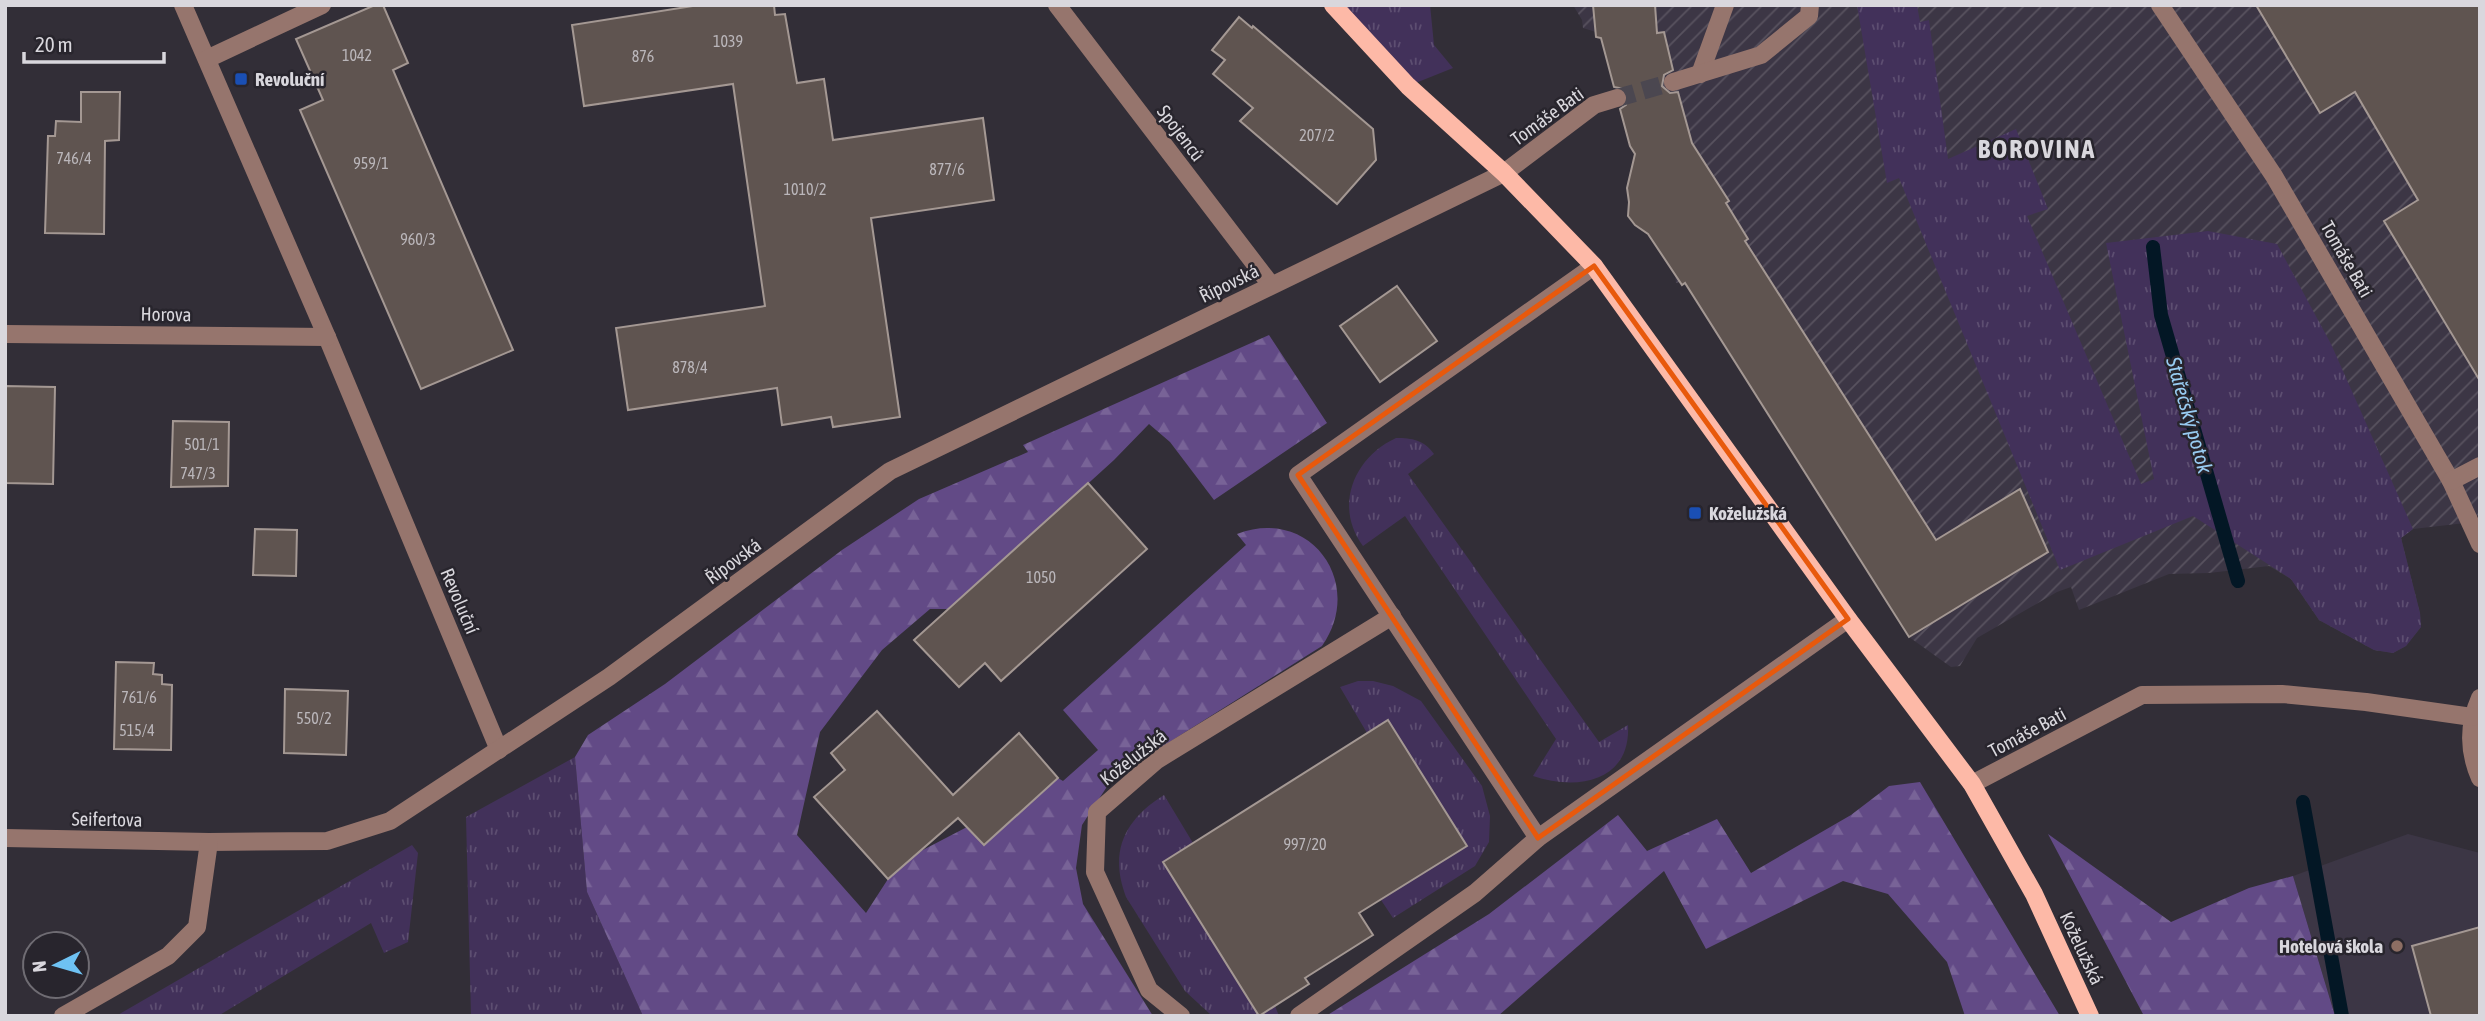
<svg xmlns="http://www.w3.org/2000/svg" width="2485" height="1021" viewBox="0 0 2485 1021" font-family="'Asap Condensed',sans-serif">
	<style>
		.built { fill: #3c3645 }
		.industrial { fill: url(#industrial-furrows) }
		.grass { fill: url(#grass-tufts) }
		.forest { fill: url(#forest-firs) }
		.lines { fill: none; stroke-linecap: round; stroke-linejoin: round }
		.stream { stroke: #031725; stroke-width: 14 }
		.building { fill: #5f5450; stroke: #a49893; stroke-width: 2 }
		.minor-tunnel { stroke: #4b4750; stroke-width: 18; stroke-dasharray: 18 9; stroke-linecap: butt }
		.minor { stroke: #96756d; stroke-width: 18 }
		.major { stroke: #fdb9a7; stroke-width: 18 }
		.marked { fill: none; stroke: #e8590c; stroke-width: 5; stroke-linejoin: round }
		.transit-dot { fill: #1a4fb4; stroke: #28252d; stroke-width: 2.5 }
		.education-dot { fill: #8d6e63; stroke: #28252d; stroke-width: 2.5 }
		.labels { text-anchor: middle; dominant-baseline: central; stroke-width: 5; stroke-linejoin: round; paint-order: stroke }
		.number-label { font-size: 16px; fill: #bab6ba }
		.poi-label { font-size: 19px; font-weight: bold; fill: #d9d7dd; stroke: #28252d; text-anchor: start }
		.street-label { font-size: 19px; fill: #d9d7dd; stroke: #28252d }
		.water-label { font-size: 21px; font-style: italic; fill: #98cbf1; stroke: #28252d }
		.district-label { font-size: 26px; font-weight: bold; letter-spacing: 2px; fill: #d9d7dd; stroke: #28252d }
	</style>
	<defs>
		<pattern id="industrial-furrows" width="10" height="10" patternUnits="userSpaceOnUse" patternTransform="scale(1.75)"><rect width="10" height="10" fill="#3c3645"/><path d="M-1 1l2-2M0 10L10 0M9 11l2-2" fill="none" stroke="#58525f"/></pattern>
		<pattern id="grass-tufts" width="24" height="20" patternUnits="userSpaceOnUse" patternTransform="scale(1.75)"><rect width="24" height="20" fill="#42315a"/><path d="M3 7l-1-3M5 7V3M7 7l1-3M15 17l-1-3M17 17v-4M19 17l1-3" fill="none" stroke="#5d4e71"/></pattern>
		<pattern id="forest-firs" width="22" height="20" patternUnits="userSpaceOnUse" patternTransform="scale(1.75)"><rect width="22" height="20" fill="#624a86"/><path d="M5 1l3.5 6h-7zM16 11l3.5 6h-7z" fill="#786397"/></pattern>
	</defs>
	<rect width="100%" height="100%" fill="#322e37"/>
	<!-- built -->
	<polygon class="built" points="2408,834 2480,853 2480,1016 2335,1016 2293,876"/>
	<!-- industrial -->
	<polygon class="industrial" points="1573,5 2480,5 2480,514 2465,523 2413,529 2401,538 2420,613 2421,627 2406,646 2393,653 2374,650 2319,620 2291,579 2269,566 2209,573 2169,574 2079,610 2071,587 2057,592 1977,638 1960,666 1951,667 1909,637 1685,283 1682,285 1680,282 1676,283 1675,275 1646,230 1635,225 1628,216 1629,202 1627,188 1630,174 1641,163 1630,146 1603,39 1596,37 1596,32 1583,28 1582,20"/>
	<!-- grass -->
	<g class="grass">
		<polygon points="1333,5 1430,5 1434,45 1453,68 1408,86"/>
		<polygon points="1857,5 1917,5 1920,22 1929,20 1948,159 2016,129 2048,209 2027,216 2141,484 2154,479 2106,243 2208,231 2277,244 2331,344 2413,529 2401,538 2420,613 2421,627 2406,646 2393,653 2374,650 2319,620 2291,579 2193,516 2060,570 1899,178 1887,183"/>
		<path d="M1396,438c16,0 28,2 38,16l-26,20 191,268 29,-17c3,57 -51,66 -95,51l23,-37 -151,-223 -42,30c-29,-39 -10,-88 33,-108z"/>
		<polygon points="1358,681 1373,681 1393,686 1421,701 1482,786 1490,816 1489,842 1475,866 1393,918 1381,900 1466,846 1388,720 1367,733 1340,687"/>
		<polygon points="575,757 587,892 643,1016 471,1016 466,817"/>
		<path d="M1164,795l29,48 -30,19 97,153 15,-9 4,10 -68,-1 -26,-24 -59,-94c-17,-45 -2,-77 38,-102z"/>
		<polygon points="412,845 418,853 408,942 384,953 371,923 218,1016 116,1016"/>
	</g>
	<!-- forest -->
	<g class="forest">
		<path d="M1269,335l58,88 -113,77 -44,-58 -21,-18 -35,36 -164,149h-20l-48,41 -62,82 -23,103 69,78 22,-34 31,-27 48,-25 17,18 74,-67 5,3 35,-31 -35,-40 183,-165 -9,-11c73,-28 129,49 85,112l-197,124 -17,15 -26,40 -6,43 7,36 70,112h-510l-56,-124 -12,-135 13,-22 77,-51 177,-134 77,-51 109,-47 -5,-7z"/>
		<polygon points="1920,782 2060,1016 1965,1016 1947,962 1888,894 1843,881 1706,949 1664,871 1498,1016 1326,1016 1489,914 1618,815 1647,851 1717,819 1751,873 1851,815 1889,786"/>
		<polygon points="2048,834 2171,922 2249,888 2293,876 2335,1016 2144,1016"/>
	</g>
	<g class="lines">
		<!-- stream -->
		<g class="stream">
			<polyline points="2153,247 2161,315 2238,581"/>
			<polyline points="2303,802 2342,1016"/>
		</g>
	</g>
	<!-- building -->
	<g class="building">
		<polygon points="375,5 383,5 408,63 393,70 513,350 421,389 300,110 323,100 296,39"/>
		<polygon points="699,5 774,5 775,15 785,14 797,83 824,79 833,140 983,118 994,200 871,218 900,417 833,427 831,417 782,425 777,388 628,410 616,328 765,306 733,84 584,106 572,25"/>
		<polygon points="1593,5 1655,5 1657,33 1664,32 1673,70 1664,75 1662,86 1670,93 1678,92 1692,143 1729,201 1726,203 1748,239 1745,241 1936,540 2020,489 2048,552 1909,637 1685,283 1682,285 1648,234 1635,225 1628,216 1629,202 1627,188 1635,154 1630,146 1620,109 1626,105 1628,95 1624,89 1614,87 1601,38 1596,37"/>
		<polygon points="2256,5 2480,5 2480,381 2384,221 2418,200 2355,92 2320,113"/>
		<polygon points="1239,17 1252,28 1253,26 1373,129 1376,160 1337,204 1240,121 1253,108 1213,74 1225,60 1212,50"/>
		<polygon points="81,92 120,92 119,140 105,141 104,234 45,233 48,136 55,136 56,121 81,122"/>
		<polygon points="1397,286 1437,341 1380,382 1340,326"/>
		<polygon points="5,386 55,387 53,484 5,483"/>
		<polygon points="173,421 229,422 228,486 171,487"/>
		<polygon points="1088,483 1147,549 1001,681 985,663 959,687 914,640"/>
		<polygon points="255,529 297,530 296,576 253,575"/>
		<polygon points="116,662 154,663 153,674 162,675 162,684 172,685 171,750 114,749"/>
		<polygon points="285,689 348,691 346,755 284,753"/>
		<polygon points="877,711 953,795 1019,733 1058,778 984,845 958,818 888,879 814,797 845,770 831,753"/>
		<polygon points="1388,720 1467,846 1359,913 1373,935 1305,978 1309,984 1259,1016 1163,862"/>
		<polygon points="2480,927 2480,1016 2431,1016 2412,946"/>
	</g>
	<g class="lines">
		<!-- minor-tunnel -->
		<polyline class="minor-tunnel" points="1617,98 1673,82"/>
		<!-- minor -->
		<g class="minor">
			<polyline points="183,5 327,337 499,750"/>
			<polyline points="1057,5 1271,285"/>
			<polyline points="2160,5 2274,176 2451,481 2480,544"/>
			<polyline points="207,59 322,5"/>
			<polyline points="1700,74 1725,5"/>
			<polyline points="1673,82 1761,55 1809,16 1810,5"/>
			<polyline points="5,334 327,337"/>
			<polyline points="2451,481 2480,466"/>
			<path d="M2480,698c-12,27 -12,53 0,80"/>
			<polyline points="1972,784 2142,695 2282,694 2366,702 2472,717"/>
			<polyline points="5,838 209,842 327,841 390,821 609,677 890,471 1504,173 1594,105 1617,98"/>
			<polyline points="1538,838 1298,475 1594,266"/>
			<polyline points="63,1016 168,956 197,927 209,842"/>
			<polyline points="1181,1016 1149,990 1095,872 1097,812 1157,760 1392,616"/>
			<polyline points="1299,1016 1475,893 1538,838 1848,619"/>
		</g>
		<!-- major -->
		<polyline class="major" points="1333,5 1408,86 1504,173 1594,266 1848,619 1972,784 2034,894 2090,1016"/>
	</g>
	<!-- marked area -->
	<path class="marked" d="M1594,266l254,353 -310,219 -240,-363z"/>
	<!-- markers -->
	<g class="transit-dot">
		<rect x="234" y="72" width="14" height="14" rx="3.5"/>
		<rect x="1688" y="506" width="14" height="14" rx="3.5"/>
	</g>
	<circle class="education-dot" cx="2397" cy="946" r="7"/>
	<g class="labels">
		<!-- number labels -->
		<g class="number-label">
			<text x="728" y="41">1039</text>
			<text x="357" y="55">1042</text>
			<text x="643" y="56">876</text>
			<text x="1317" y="135">207/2</text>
			<text x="74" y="158">746/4</text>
			<text x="371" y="163">959/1</text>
			<text x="947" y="169">877/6</text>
			<text x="805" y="189">1010/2</text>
			<text x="418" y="239">960/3</text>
			<text x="690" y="367">878/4</text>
			<text x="202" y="444">501/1</text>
			<text x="198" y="473">747/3</text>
			<text x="1041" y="577">1050</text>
			<text x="139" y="697">761/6</text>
			<text x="314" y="718">550/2</text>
			<text x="137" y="730">515/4</text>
			<text x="1305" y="844">997/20</text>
		</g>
		<!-- poi labels -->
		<g class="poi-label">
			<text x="255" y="79">Revoluční</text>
			<text x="1709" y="513">Koželužská</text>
			<text x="2383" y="946" text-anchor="end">Hotelová škola</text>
		</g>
		<!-- street labels -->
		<g class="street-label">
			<text transform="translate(1547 116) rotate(-36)">Tomáše Bati</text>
			<text transform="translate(1181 133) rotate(53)">Spojenců</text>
			<text transform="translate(2347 259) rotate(60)">Tomáše Bati</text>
			<text transform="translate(1229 283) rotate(-26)">Řípovská</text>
			<text transform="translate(166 314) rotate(1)">Horova</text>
			<text transform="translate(733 561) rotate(-36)">Řípovská</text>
			<text transform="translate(460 601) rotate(67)">Revoluční</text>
			<text transform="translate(2027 732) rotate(-28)">Tomáše Bati</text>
			<text transform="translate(1133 757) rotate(-38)">Koželužská</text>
			<text transform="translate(107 819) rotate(1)">Seifertova</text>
			<text transform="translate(2082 948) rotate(65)">Koželužská</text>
		</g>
		<!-- water labels -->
		<g class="water-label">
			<text transform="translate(2190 415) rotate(74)">Stařečský potok</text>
		</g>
		<!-- district labels -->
		<g class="district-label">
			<text x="2037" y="149">BOROVINA</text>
		</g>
	</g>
	<!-- border -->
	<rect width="2485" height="1021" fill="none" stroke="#d9d7dd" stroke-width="14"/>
	<!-- north arrow -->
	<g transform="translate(56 965) rotate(265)"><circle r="33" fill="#28252d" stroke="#6f6c73" stroke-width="2"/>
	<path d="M0-5L12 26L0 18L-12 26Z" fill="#6ec2f3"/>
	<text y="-10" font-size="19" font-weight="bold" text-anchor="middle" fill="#d9d7dd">N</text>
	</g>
	<!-- scale -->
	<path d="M24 52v10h140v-10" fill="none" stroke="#d9d7dd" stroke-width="3.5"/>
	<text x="35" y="52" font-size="21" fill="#d9d7dd" stroke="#28252d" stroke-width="5" paint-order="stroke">20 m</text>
</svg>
